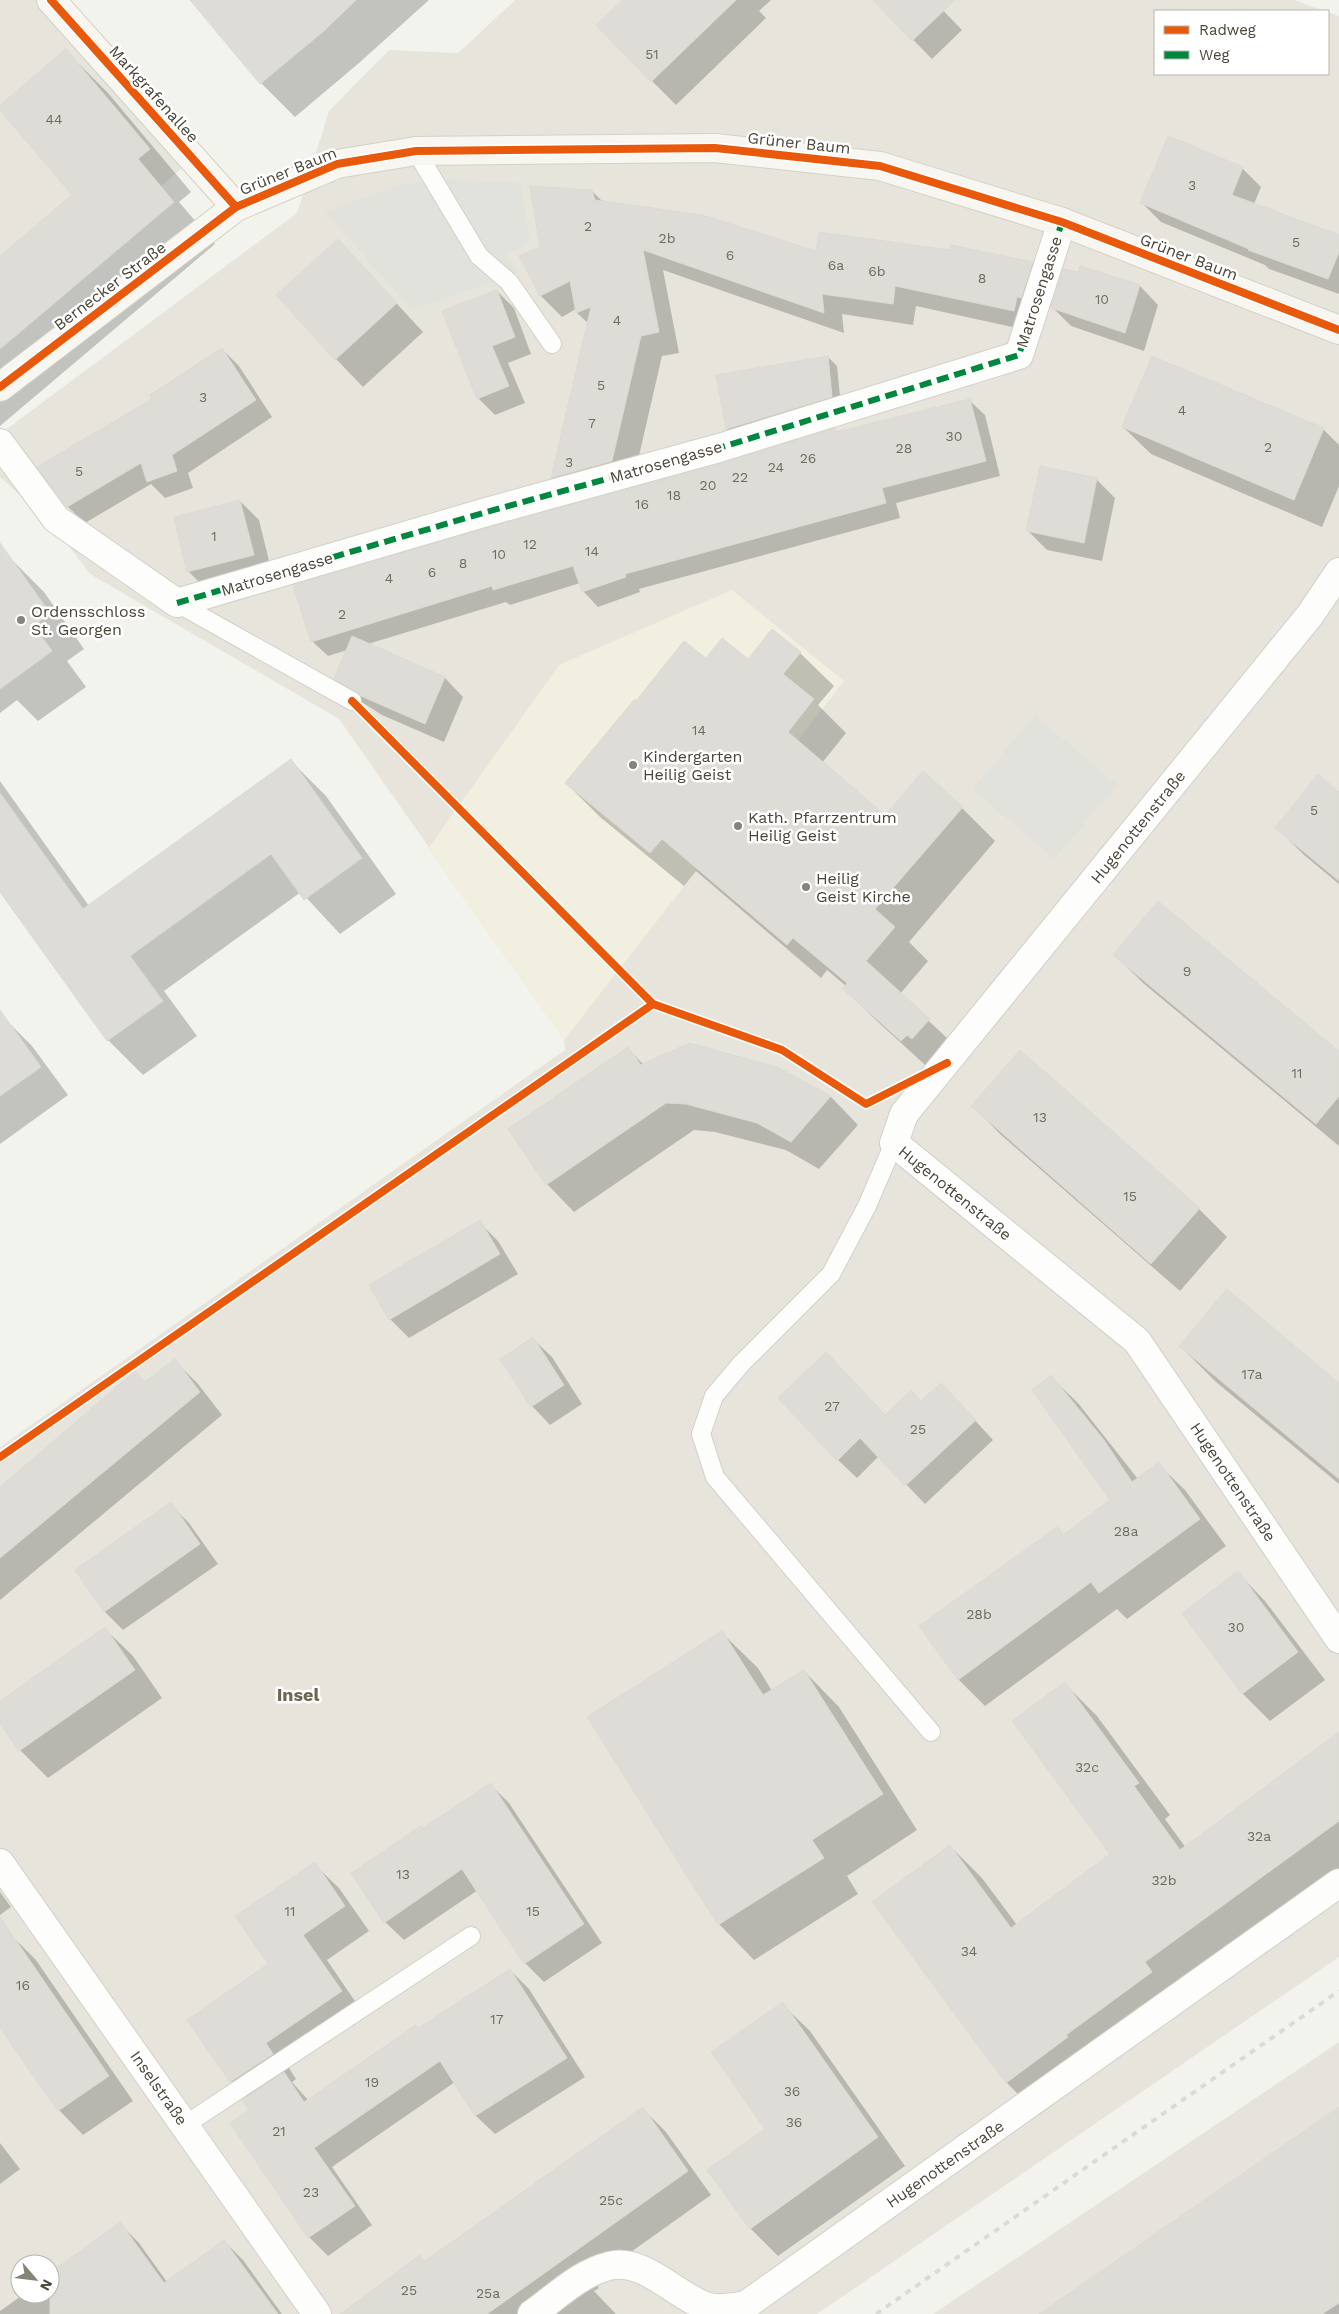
<svg xmlns="http://www.w3.org/2000/svg" width="1339" height="2314" viewBox="0 0 1339 2314" font-family="'Work Sans',sans-serif">
	<style>
		.residential { fill: #e7e5db; fill-rule: evenodd }
		.industrial { fill: #e6e3dd }
		.education { fill: #f1efe0 }
		.parking { fill: #e2e2dc }
		.shadow { fill: #0003 }
		.building { fill: #dddcd6; stroke: #dbdad3 }
		.lines { fill: none; stroke-linecap: round; stroke-linejoin: round }
		.lane-casing { stroke: #d1d0cb; stroke-width: 20 }
		.street-casing { stroke: #d1d0cb; stroke-width: 30 }
		.secondary-casing { stroke: #d3d2c4; stroke-width: 30 }
		.lane { stroke: #fdfdfc; stroke-width: 18 }
		.street { stroke: #fdfdfc; stroke-width: 28 }
		.secondary { stroke: #f7f6f1; stroke-width: 28 }
		.rail { stroke: #dadada; stroke-width: 4; stroke-dasharray: 6 6; stroke-linecap: butt }
		.quiet { stroke: #00873e; stroke-width: 6; stroke-dasharray: 12 6; stroke-linecap: butt }
		.cycleway-casing { stroke: #fff; stroke-width: 11 }
		.cycleway { stroke: #e8590c; stroke-width: 8 }
		.poi-dot { fill: #868378; stroke: #fff; stroke-width: 2 }
		.labels { text-anchor: middle; dominant-baseline: central; stroke-width: 5; stroke-linejoin: round; paint-order: stroke }
		.number-label { font-size: 14px; fill: #706c60 }
		.street-label { font-size: 16px; fill: #4b4638; stroke: #fff }
		.poi-label { font-size: 16px; fill: #4b4638; stroke: #fff; text-anchor: start }
		.neighbourhood-label { font-size: 18px; font-weight: bold; fill: #6e674f; stroke: #fff }
	</style>
	<rect width="100%" height="100%" fill="#f3f3ee"/>
	<!-- residential -->
	<g class="residential">
		<polygon points="0,0 51,0 184,166 0,331"/>
		<path d="M515,0h779l31,11h-170v63h173v-62l11,4v1941l-522,357h-817v-867l565,-397 -1,-10 -225,-321 -249,-145 -37,-48 -53,-49v-43l297,-221 32,-102 60,-61 69,3zM20,2264h30v30h-30z"/>
	</g>
	<!-- industrial -->
	<polygon class="industrial" points="1339,2042 1339,2314 933,2314"/>
	<!-- education -->
	<polygon class="education" points="732,590 844,681 564,1040 428,849 559,665"/>
	<!-- parking -->
	<g class="parking">
		<polygon points="441,179 521,183 530,243 508,255 518,273 412,310 325,212 395,186"/>
		<polygon points="1035,715 1118,785 1054,859 972,789"/>
	</g>
	<!-- shadow -->
	<g class="shadow">
		<polygon points="191,0 429,0 359,63 295,117 261,83"/>
		<polygon points="624,0 771,0 759,11 766,18 676,105 652,81"/>
		<polygon points="878,0 933,0 962,30 932,59 876,2"/>
		<polygon points="66,51 108,93 191,192 179,202 215,244 0,426 0,257 73,195 0,107"/>
		<polygon points="1242,168 1261,187 1254,204 1339,236 1339,294 1269,269 1265,265 1161,222 1142,203"/>
		<polygon points="592,191 603,202 817,253 1032,264 1053,284 1035,332 916,306 913,325 842,314 844,333 663,270 679,353 662,356 633,482 573,498 552,478 589,324 577,313 576,309 562,317 541,296 541,248"/>
		<polygon points="338,240 423,332 363,387 336,359"/>
		<polygon points="1081,267 1140,286 1158,305 1144,351 1071,326 1052,307 1078,274"/>
		<polygon points="497,291 514,308 531,354 508,363 525,403 495,415 478,398 444,311"/>
		<polygon points="222,349 239,366 272,417 188,473 193,488 165,498 151,484 85,523 67,506"/>
		<polygon points="828,357 837,366 841,406 737,438 727,429 717,376"/>
		<polygon points="969,400 985,415 1000,476 896,503 900,518 639,589 640,592 598,607 583,591 580,583 510,605 506,602 368,644 445,678 463,697 444,742 382,715 354,697 335,678 347,650 328,656 312,641 724,464 835,430 838,433"/>
		<polygon points="1123,427 1323,429 1339,445 1339,486 1322,527 1151,454"/>
		<polygon points="1096,479 1115,498 1102,561 1047,550 1028,531"/>
		<polygon points="240,501 259,520 272,573 207,590 188,571"/>
		<polygon points="9,557 44,592 84,649 67,661 86,687 38,721 17,700 0,713 0,563"/>
		<polygon points="772,630 800,653 834,686 818,705 846,733 822,763 885,816 962,808 995,841 909,942 928,961 900,994 963,1053 935,1074 878,1022 844,989 846,986 827,970 821,978 696,871 684,886 600,817 566,783 636,703 706,659 748,660"/>
		<polygon points="291,761 326,796 396,894 340,934 301,892 164,991 197,1036 143,1075 108,1040 0,890 0,781 89,906"/>
		<polygon points="1339,793 1339,884 1304,855 1276,827"/>
		<polygon points="1115,955 1339,1053 1339,1146 1143,983"/>
		<polygon points="5,1019 32,1046 68,1095 0,1144 0,1022"/>
		<polygon points="628,1049 644,1065 777,1068 831,1097 858,1125 819,1169 786,1150 715,1132 694,1130 574,1212 547,1184"/>
		<polygon points="1020,1052 1199,1209 1227,1237 1180,1291 1000,1134 973,1106"/>
		<polygon points="479,1222 498,1241 518,1274 409,1338 390,1319"/>
		<polygon points="533,1339 552,1357 582,1404 550,1425 532,1406"/>
		<polygon points="1180,1346 1339,1384 1339,1484 1216,1382"/>
		<polygon points="175,1361 198,1384 222,1415 0,1600 0,1488"/>
		<polygon points="845,1373 886,1416 922,1403 959,1403 993,1440 925,1504 879,1456 857,1478 838,1460"/>
		<polygon points="1051,1377 1078,1403 1138,1479 1158,1464 1185,1490 1226,1546 1127,1619 1117,1609 985,1706 959,1680 920,1627 1057,1528 1064,1535 1112,1500"/>
		<polygon points="170,1504 189,1523 218,1564 123,1630 104,1611"/>
		<polygon points="1238,1573 1265,1601 1325,1680 1270,1721 1242,1693"/>
		<polygon points="105,1629 133,1656 162,1698 48,1778 20,1750 0,1721 0,1702"/>
		<polygon points="722,1633 758,1668 772,1691 804,1671 839,1707 917,1830 847,1876 858,1894 754,1960 719,1924"/>
		<polygon points="1065,1684 1097,1716 1170,1815 1165,1819 1186,1848 1339,1738 1339,1876 1099,2070 1039,2115 1007,2083 950,1846 982,1878 1017,1925 1112,1854"/>
		<polygon points="490,1784 509,1803 602,1943 544,1982 525,1963 478,1890 404,1940 385,1922 423,1829"/>
		<polygon points="314,1864 339,1888 369,1931 327,1960 365,2016 289,2068 296,2079 292,2082 309,2101 510,1970 529,1989 585,2077 495,2134 476,2116 455,2082 332,2167 372,2225 328,2256 309,2237 231,2124 251,2110 248,2098 231,2081 189,2020 270,1964"/>
		<polygon points="0,1892 11,1907 0,1915"/>
		<polygon points="11,1935 36,1960 133,2101 83,2135 59,2110 0,2026 0,1943"/>
		<polygon points="782,2004 810,2031 905,2166 778,2256 751,2229 709,2170 767,2129"/>
		<polygon points="642,2108 666,2132 711,2195 593,2279 599,2288 594,2291 616,2314 375,2314"/>
		<polygon points="1339,2109 1339,2314 1041,2314"/>
		<polygon points="0,2143 20,2169 0,2184"/>
		<polygon points="120,2224 139,2243 167,2282 224,2241 243,2260 282,2314 0,2314 0,2311 24,2294 50,2294 50,2275"/>
	</g>
	<!-- building -->
	<g class="building">
		<polygon points="190,0 356,0 325,30 260,84"/>
		<polygon points="623,0 736,0 651,82 596,25"/>
		<polygon points="873,0 955,0 912,41"/>
		<polygon points="66,49 150,149 138,159 174,202 0,349 0,256 72,195 0,110 0,105"/>
		<polygon points="1168,136 1243,167 1232,195 1339,235 1339,252 1328,279 1248,250 1249,249 1140,203"/>
		<polygon points="530,186 592,190 595,200 702,215 816,251 819,232 950,250 951,245 1033,262 1021,298 1017,297 1014,311 895,286 893,304 822,294 824,313 643,250 659,332 641,336 612,461 551,478 591,307 576,313 570,281 540,296 519,256 540,247"/>
		<polygon points="338,239 397,303 335,360 276,295"/>
		<polygon points="1080,266 1140,285 1125,333 1051,308 1063,269 1078,272"/>
		<polygon points="497,290 515,337 492,346 509,386 477,399 442,311"/>
		<polygon points="222,348 256,400 172,455 177,471 147,482 141,463 67,507 37,467 152,399 150,395"/>
		<polygon points="828,356 832,397 726,429 716,375"/>
		<polygon points="1152,356 1324,428 1294,500 1122,427"/>
		<polygon points="970,399 986,461 882,488 886,503 625,574 626,577 582,592 573,566 493,590 492,586 311,642 293,585 487,528 724,463 835,428 836,432"/>
		<polygon points="1040,466 1097,478 1084,543 1026,531"/>
		<polygon points="240,500 254,555 187,572 174,517"/>
		<polygon points="0,543 50,613 34,626 52,651 0,689"/>
		<polygon points="772,629 801,652 783,674 814,699 788,732 885,815 923,771 963,807 875,909 895,927 866,961 930,1019 912,1039 907,1035 901,1041 843,989 847,983 793,938 787,945 662,839 650,853 565,783 634,700 636,701 684,641 706,658 722,638 748,659"/>
		<polygon points="352,636 445,677 425,724 361,696 334,679"/>
		<polygon points="291,759 362,858 304,900 271,854 130,956 163,1001 107,1041 0,892 0,793 83,909"/>
		<polygon points="1318,774 1339,792 1339,881 1275,828"/>
		<polygon points="1158,901 1339,1051 1339,1096 1316,1124 1113,955"/>
		<polygon points="0,1010 41,1067 0,1096"/>
		<polygon points="689,1043 777,1067 831,1096 791,1142 757,1123 686,1104 666,1103 546,1185 508,1129 628,1047 641,1065"/>
		<polygon points="1020,1050 1200,1208 1151,1264 971,1106"/>
		<polygon points="480,1220 500,1254 389,1320 369,1285"/>
		<polygon points="1227,1289 1339,1383 1339,1479 1179,1346"/>
		<polygon points="533,1337 564,1385 531,1407 500,1359"/>
		<polygon points="826,1352 885,1415 911,1390 921,1401 941,1383 976,1420 905,1486 860,1438 837,1461 778,1398"/>
		<polygon points="175,1359 200,1392 0,1558 0,1487 135,1371 145,1382"/>
		<polygon points="1051,1375 1104,1440 1132,1482 1159,1462 1200,1519 1099,1593 1091,1582 958,1680 919,1626 1057,1527 1063,1535 1110,1500 1032,1390"/>
		<polygon points="171,1502 200,1544 104,1612 75,1570"/>
		<polygon points="1238,1571 1298,1652 1242,1694 1182,1613"/>
		<polygon points="105,1627 135,1670 19,1751 0,1724 0,1701"/>
		<polygon points="722,1631 763,1695 804,1670 883,1794 812,1840 824,1858 718,1925 587,1717"/>
		<polygon points="1065,1682 1139,1783 1134,1786 1180,1850 1339,1732 1339,1821 1145,1962 1152,1972 1066,2035 1068,2037 1006,2083 872,1902 950,1845 1011,1928 1110,1854 1012,1721"/>
		<polygon points="491,1783 584,1924 524,1964 462,1869 384,1923 351,1873 421,1826 423,1828"/>
		<polygon points="315,1862 345,1906 303,1935 342,1991 266,2043 273,2054 230,2082 187,2020 268,1964 235,1916"/>
		<polygon points="0,1917 109,2076 58,2111 0,2028"/>
		<polygon points="510,1969 567,2058 475,2116 440,2061 314,2148 355,2206 308,2238 230,2123 249,2110 242,2100 284,2072 304,2102 416,2025 418,2028"/>
		<polygon points="783,2002 878,2137 750,2229 707,2170 765,2129 711,2052"/>
		<polygon points="643,2107 688,2171 487,2314 340,2314 420,2255 425,2261"/>
		<polygon points="1339,2107 1339,2303 1322,2314 1039,2314"/>
		<polygon points="120,2222 164,2283 224,2240 278,2314 50,2314 50,2273"/>
	</g>
	<g class="lines">
		<!-- lane casing -->
		<g class="lane-casing">
			<g id="lane">
				<polyline points="416,151 479,256 509,282 552,344"/>
				<polyline points="177,603 352,701"/>
				<polyline points="894,1143 867,1206 831,1274 741,1364 714,1396 701,1434 715,1477 931,1732"/>
				<polyline points="185,2125 471,1936"/>
			</g>
		</g>
		<!-- street casing -->
		<g class="street-casing">
			<g id="street">
				<polyline points="0,443 56,519 177,603 483,513 719,448 1019,355 1062,222"/>
				<polyline points="1339,572 1310,615 904,1114 894,1143 1137,1341 1339,1639"/>
				<polyline points="0,1863 317,2314"/>
				<path d="M532,2314c24,-17 48,-41 77,-48 34,-9 66,29 96,40 13,5 29,1 41,-1l593,-422"/>
			</g>
		</g>
		<!-- secondary casing -->
		<g class="secondary-casing">
			<g id="secondary">
				<polyline points="51,0 236,207"/>
				<polyline points="0,387 236,207 337,164 416,151 715,148 880,166 1062,222 1339,330"/>
			</g>
		</g>
		<!-- lane -->
		<use href="#lane" class="lane"/>
		<!-- street -->
		<use href="#street" class="street"/>
		<!-- secondary -->
		<use href="#secondary" class="secondary"/>
		<!-- rail -->
		<polyline class="rail" points="876,2314 1339,1991"/>
		<!-- quiet -->
		<polyline class="quiet" points="177,603 483,513 719,448 1019,355 1062,222"/>
		<!-- cycleway casing -->
		<g class="cycleway-casing">
			<g id="cycleway">
				<polyline points="51,0 236,207"/>
				<polyline points="0,387 236,207 337,164 416,151 715,148 880,166 1062,222 1339,330"/>
				<polyline points="352,701 653,1004 782,1050 866,1104 947,1063"/>
				<polyline points="0,1457 653,1004"/>
			</g>
		</g>
		<!-- cycleway -->
		<use href="#cycleway" class="cycleway"/>
	</g>
	<!-- markers -->
	<g class="poi-dot">
		<circle cx="21" cy="620" r="5"/>
		<circle cx="633" cy="765" r="5"/>
		<circle cx="738" cy="826" r="5"/>
		<circle cx="806" cy="887" r="5"/>
	</g>
	<g class="labels">
		<!-- number labels -->
		<g class="number-label">
			<text x="652" y="54">51</text>
			<text x="54" y="119">44</text>
			<text x="1192" y="185">3</text>
			<text x="588" y="226">2</text>
			<text x="667" y="238">2b</text>
			<text x="1296" y="242">5</text>
			<text x="730" y="255">6</text>
			<text x="836" y="265">6a</text>
			<text x="877" y="271">6b</text>
			<text x="982" y="278">8</text>
			<text x="1102" y="299">10</text>
			<text x="617" y="320">4</text>
			<text x="601" y="385">5</text>
			<text x="203" y="397">3</text>
			<text x="1182" y="410">4</text>
			<text x="592" y="423">7</text>
			<text x="954" y="436">30</text>
			<text x="1268" y="447">2</text>
			<text x="904" y="448">28</text>
			<text x="808" y="458">26</text>
			<text x="569" y="462">3</text>
			<text x="776" y="467">24</text>
			<text x="79" y="471">5</text>
			<text x="740" y="477">22</text>
			<text x="708" y="485">20</text>
			<text x="674" y="495">18</text>
			<text x="642" y="504">16</text>
			<text x="214" y="536">1</text>
			<text x="530" y="544">12</text>
			<text x="592" y="551">14</text>
			<text x="499" y="554">10</text>
			<text x="463" y="563">8</text>
			<text x="432" y="572">6</text>
			<text x="389" y="578">4</text>
			<text x="342" y="614">2</text>
			<text x="699" y="730">14</text>
			<text x="1314" y="810">5</text>
			<text x="1187" y="971">9</text>
			<text x="1297" y="1073">11</text>
			<text x="1040" y="1117">13</text>
			<text x="1130" y="1196">15</text>
			<text x="1252" y="1374">17a</text>
			<text x="832" y="1406">27</text>
			<text x="918" y="1429">25</text>
			<text x="1126" y="1531">28a</text>
			<text x="979" y="1614">28b</text>
			<text x="1236" y="1627">30</text>
			<text x="1087" y="1767">32c</text>
			<text x="1259" y="1836">32a</text>
			<text x="403" y="1874">13</text>
			<text x="1164" y="1880">32b</text>
			<text x="290" y="1911">11</text>
			<text x="533" y="1911">15</text>
			<text x="969" y="1951">34</text>
			<text x="23" y="1985">16</text>
			<text x="497" y="2019">17</text>
			<text x="372" y="2082">19</text>
			<text x="792" y="2091">36</text>
			<text x="794" y="2122">36</text>
			<text x="279" y="2131">21</text>
			<text x="311" y="2192">23</text>
			<text x="611" y="2200">25c</text>
			<text x="409" y="2290">25</text>
			<text x="488" y="2293">25a</text>
		</g>
		<!-- street labels -->
		<g class="street-label">
			<text transform="translate(154 94) rotate(48)">Markgrafenallee</text>
			<text transform="translate(799 143) rotate(6)">Grüner Baum</text>
			<text transform="translate(288 171) rotate(-22)">Grüner Baum</text>
			<text transform="translate(1189 257) rotate(21)">Grüner Baum</text>
			<text transform="translate(110 286) rotate(-37)">Bernecker Straße</text>
			<text transform="translate(1039 292) rotate(-72)">Matrosengasse</text>
			<text transform="translate(666 462) rotate(-16)">Matrosengasse</text>
			<text transform="translate(277 574) rotate(-17)">Matrosengasse</text>
			<text transform="translate(1138 827) rotate(-51)">Hugenottenstraße</text>
			<text transform="translate(955 1193) rotate(39)">Hugenottenstraße</text>
			<text transform="translate(1233 1482) rotate(56)">Hugenottenstraße</text>
			<text transform="translate(159 2088) rotate(55)">Inselstraße</text>
			<text transform="translate(945 2164) rotate(-35)">Hugenottenstraße</text>
		</g>
		<!-- poi labels -->
		<g class="poi-label">
			<text x="31" y="611">Ordensschloss<tspan x="31" dy="18">St. Georgen</tspan></text>
			<text x="643" y="756">Kindergarten<tspan x="643" dy="18">Heilig Geist</tspan></text>
			<text x="748" y="817">Kath. Pfarrzentrum<tspan x="748" dy="18">Heilig Geist</tspan></text>
			<text x="816" y="878">Heilig<tspan x="816" dy="18">Geist Kirche</tspan></text>
		</g>
		<!-- neighbourhood labels -->
		<g class="neighbourhood-label">
			<text x="298" y="1694">Insel</text>
		</g>
	</g>
	<!-- legend -->
	<rect x="1154" y="10" width="175" height="65" fill="#ffffff" stroke="#b7b5af"/>
	<rect x="1164" y="26" width="25" height="8" fill="#e8590c" stroke="#b7b5af"/>
	<text x="1199" y="35" font-size="15" fill="#4b4638">Radweg</text>
	<rect x="1164" y="51" width="25" height="8" fill="#00873e" stroke="#b7b5af"/>
	<text x="1199" y="60" font-size="15" fill="#4b4638">Weg</text>
	<!-- north arrow -->
	<g transform="translate(35 2279) rotate(118)"><circle r="24" fill="#ffffff" stroke="#b7b5af"/>
	<path d="M0-4L9 19L0 12L-9 19Z" fill="#868378"/>
	<text y="-8" font-size="14" font-weight="bold" text-anchor="middle" fill="#4b4638">N</text>
	</g>
</svg>
